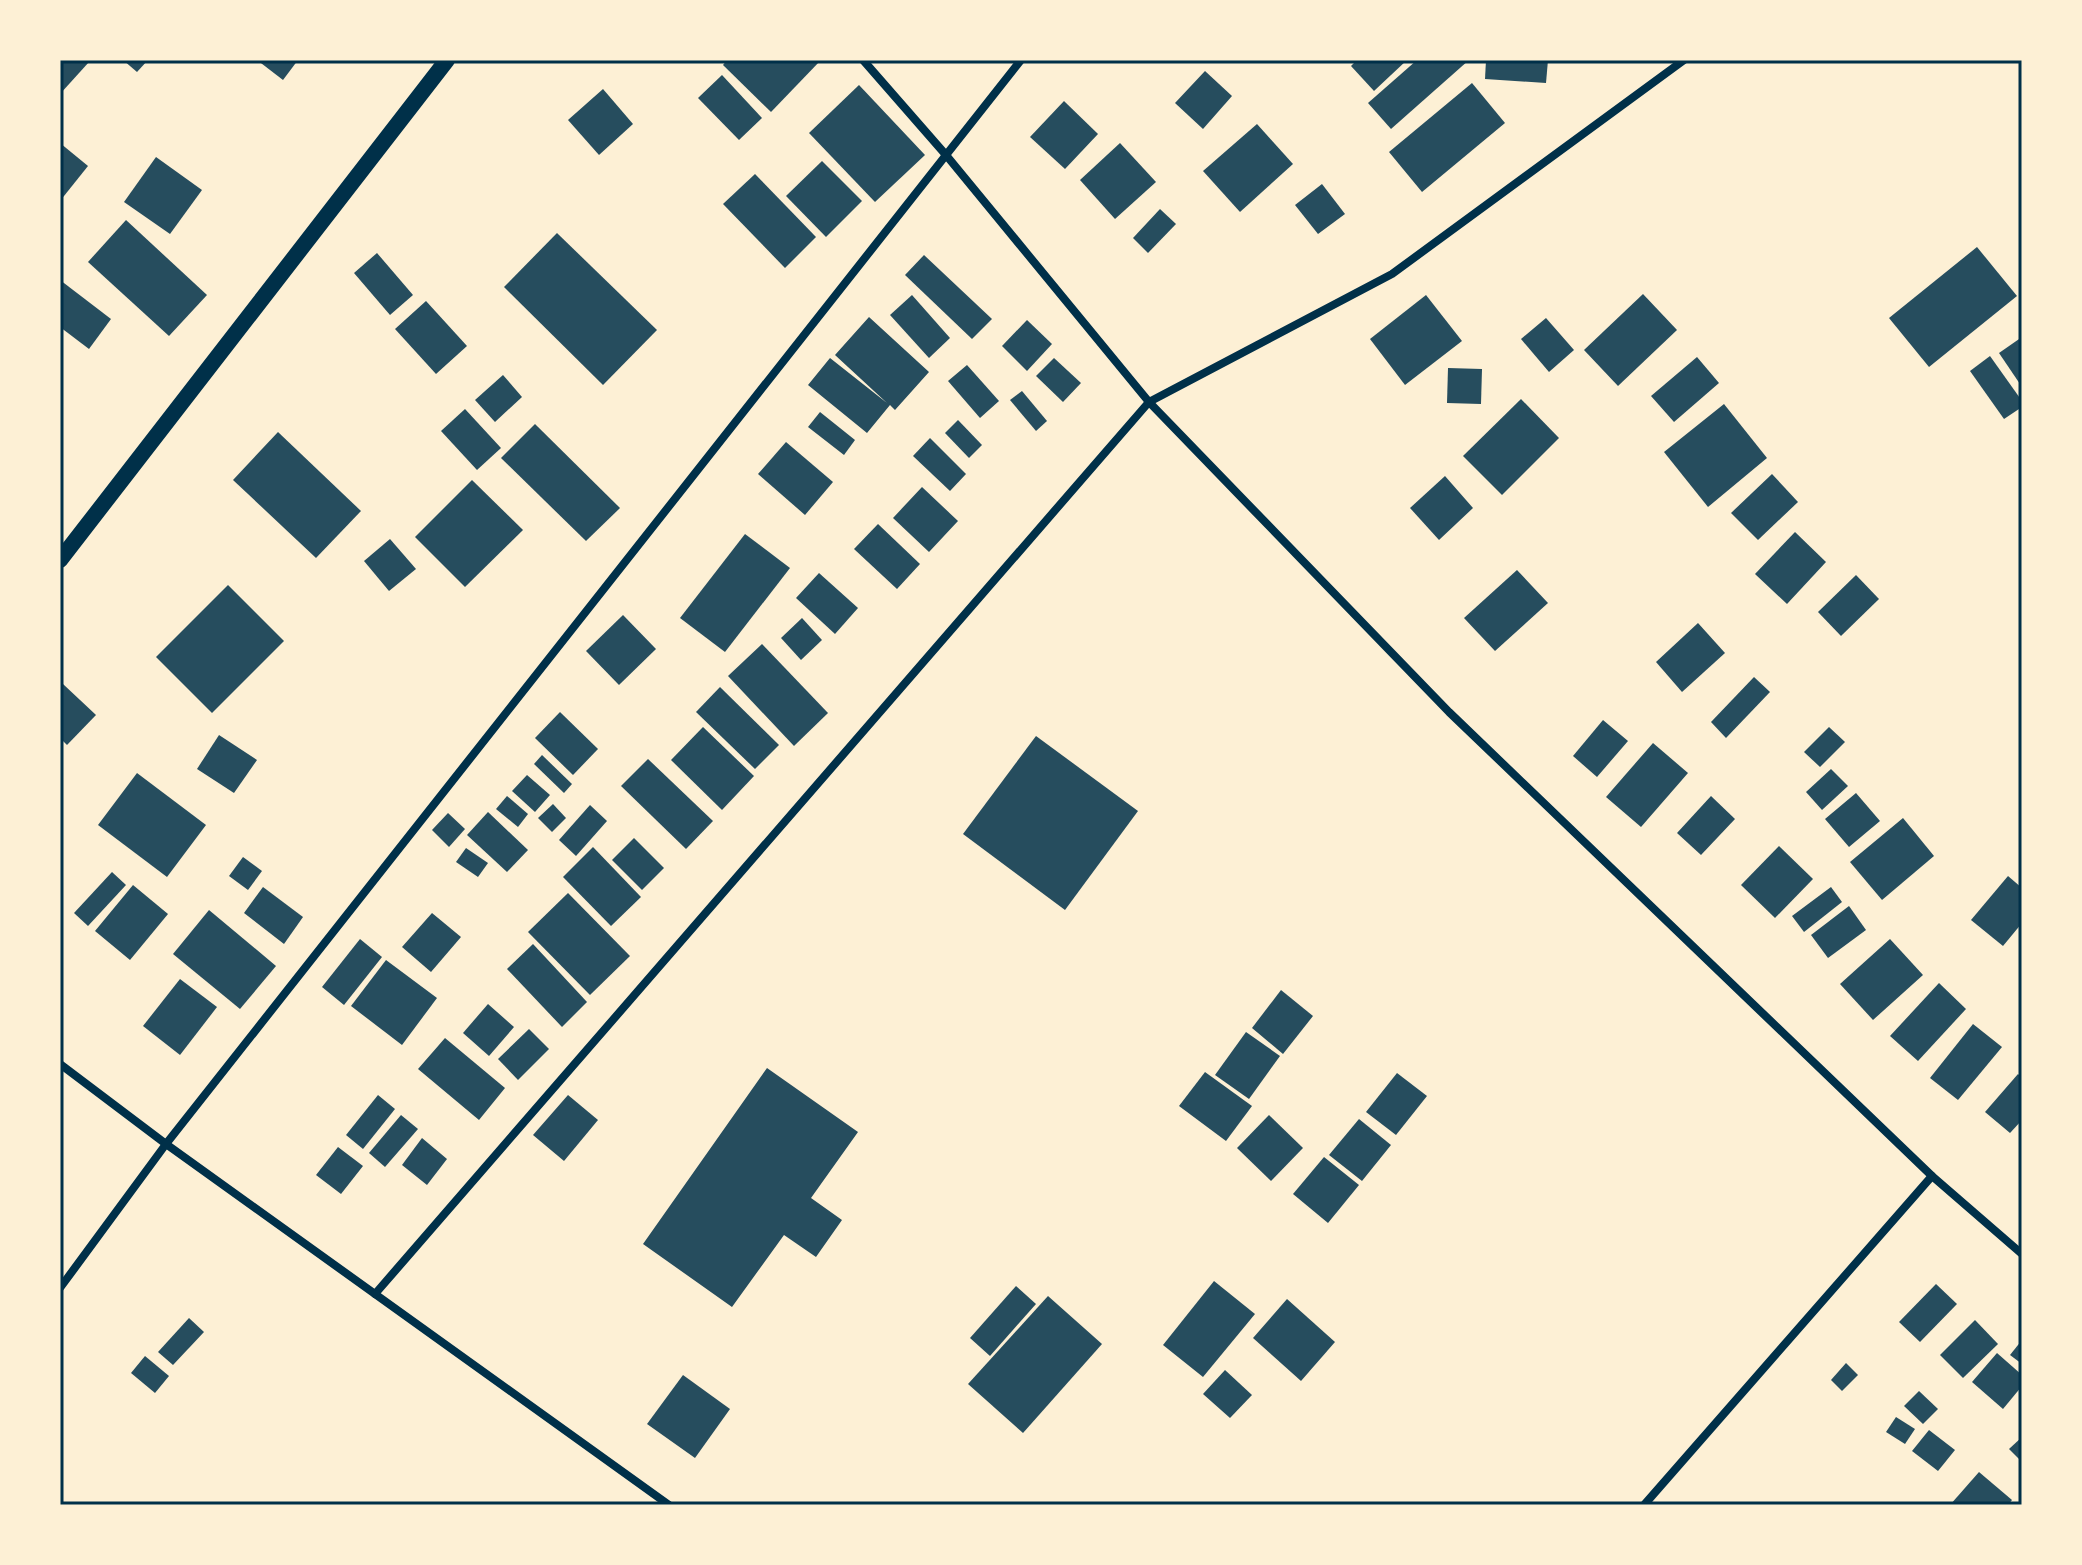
<svg xmlns="http://www.w3.org/2000/svg" width="2082" height="1565" viewBox="0 0 2082 1565" font-family="'Space Grotesk',sans-serif">
	<style>
		.building { fill: #264d5e }
		.lines { fill: none; stroke-linecap: round; stroke-linejoin: round }
		.minor { stroke: #003049; stroke-width: 8 }
		.secondary { stroke: #003049; stroke-width: 16 }
		.neatline { fill: none; stroke: #003049; stroke-width: 3 }
	</style>
	<rect width="100%" height="100%" fill="#fdf0d5"/>
	<!-- building -->
	<g class="building">
		<polygon points="60,60 87,60 89,62 60,94"/>
		<polygon points="123,60 148,60 137,72"/>
		<polygon points="257,60 298,60 283,80"/>
		<polygon points="727,60 821,60 771,112 723,65"/>
		<polygon points="1357,60 1407,60 1374,91 1351,66"/>
		<polygon points="1417,60 1469,60 1391,129 1368,103"/>
		<polygon points="1486,60 1548,60 1546,83 1485,79"/>
		<polygon points="1205,71 1232,96 1203,129 1175,103"/>
		<polygon points="722,75 762,118 739,140 698,98"/>
		<polygon points="1472,83 1505,123 1422,192 1389,152"/>
		<polygon points="859,85 925,155 875,202 809,133"/>
		<polygon points="603,89 633,124 599,155 568,120"/>
		<polygon points="1064,101 1098,134 1065,169 1030,137"/>
		<polygon points="1257,124 1293,164 1240,212 1203,171"/>
		<polygon points="60,143 88,166 60,201"/>
		<polygon points="1120,143 1156,182 1115,219 1080,180"/>
		<polygon points="156,157 202,190 170,234 124,202"/>
		<polygon points="822,161 862,201 826,237 786,196"/>
		<polygon points="755,174 816,237 785,268 723,204"/>
		<polygon points="1322,184 1345,214 1318,234 1295,205"/>
		<polygon points="1160,209 1176,224 1148,253 1133,238"/>
		<polygon points="126,220 207,295 169,336 88,262"/>
		<polygon points="557,233 657,330 603,385 504,287"/>
		<polygon points="1977,247 2017,296 1929,367 1889,318"/>
		<polygon points="377,253 413,295 390,315 354,273"/>
		<polygon points="924,255 992,319 972,339 905,275"/>
		<polygon points="60,280 111,319 89,349 60,327"/>
		<polygon points="1643,294 1677,330 1618,386 1584,350"/>
		<polygon points="912,295 950,338 929,358 890,315"/>
		<polygon points="1426,295 1462,341 1405,385 1370,339"/>
		<polygon points="426,301 467,346 436,374 395,329"/>
		<polygon points="869,317 929,372 895,410 890,405 867,433 808,385 830,358 887,403 835,355"/>
		<polygon points="1546,318 1574,350 1549,372 1521,339"/>
		<polygon points="1027,320 1052,344 1027,371 1002,346"/>
		<polygon points="2022,337 2022,387 1999,353"/>
		<polygon points="1990,356 2022,401 2022,407 2004,419 1970,371"/>
		<polygon points="1697,357 1719,383 1674,422 1651,396"/>
		<polygon points="1054,358 1081,383 1063,402 1036,376"/>
		<polygon points="967,365 999,401 980,418 948,381"/>
		<polygon points="1448,368 1482,369 1481,404 1447,403"/>
		<polygon points="503,375 522,397 495,422 475,400"/>
		<polygon points="1022,391 1047,421 1036,431 1010,400"/>
		<polygon points="1521,399 1559,438 1502,495 1463,456"/>
		<polygon points="1724,404 1767,458 1708,507 1664,452"/>
		<polygon points="465,409 501,448 477,470 441,431"/>
		<polygon points="820,412 855,440 844,455 808,427"/>
		<polygon points="958,420 982,445 969,458 945,433"/>
		<polygon points="535,424 620,508 586,541 501,458"/>
		<polygon points="278,432 361,511 316,558 233,480"/>
		<polygon points="930,438 966,474 950,491 913,456"/>
		<polygon points="786,442 833,482 805,515 758,474"/>
		<polygon points="1772,474 1798,502 1758,540 1731,513"/>
		<polygon points="1445,476 1473,508 1439,540 1410,508"/>
		<polygon points="472,480 523,530 465,587 415,537"/>
		<polygon points="922,487 958,521 929,552 893,518"/>
		<polygon points="878,524 920,564 897,589 854,549"/>
		<polygon points="1795,532 1826,562 1787,604 1755,574"/>
		<polygon points="745,534 790,568 725,652 680,618"/>
		<polygon points="390,539 416,569 389,591 364,561"/>
		<polygon points="1517,570 1548,603 1495,651 1464,618"/>
		<polygon points="819,573 858,608 835,634 796,598"/>
		<polygon points="1856,575 1879,599 1841,636 1818,612"/>
		<polygon points="228,585 284,641 212,713 156,657"/>
		<polygon points="623,615 656,649 619,685 586,651"/>
		<polygon points="802,618 822,640 801,660 781,638"/>
		<polygon points="1698,623 1725,653 1682,692 1656,662"/>
		<polygon points="762,644 828,713 794,746 728,676"/>
		<polygon points="1754,677 1770,692 1726,738 1711,722"/>
		<polygon points="63,684 96,715 67,745 60,738 60,688"/>
		<polygon points="720,687 779,745 755,769 696,712"/>
		<polygon points="560,712 598,749 573,775 535,738"/>
		<polygon points="1603,720 1628,741 1597,777 1573,756"/>
		<polygon points="703,727 754,776 722,810 671,760"/>
		<polygon points="1829,727 1845,742 1820,767 1804,752"/>
		<polygon points="219,735 257,760 234,793 197,769"/>
		<polygon points="1036,736 1138,811 1065,910 963,834"/>
		<polygon points="1653,743 1688,773 1641,827 1606,797"/>
		<polygon points="542,755 572,784 564,793 534,764"/>
		<polygon points="648,759 713,821 686,849 621,786"/>
		<polygon points="1831,769 1848,786 1822,810 1806,792"/>
		<polygon points="137,773 206,825 167,877 98,825"/>
		<polygon points="527,775 550,795 535,812 512,791"/>
		<polygon points="1856,793 1880,821 1849,847 1825,819"/>
		<polygon points="507,796 528,814 518,827 496,809"/>
		<polygon points="1711,796 1735,819 1701,855 1677,833"/>
		<polygon points="553,804 566,818 552,832 538,818"/>
		<polygon points="590,805 607,821 576,856 559,840"/>
		<polygon points="488,812 528,850 507,872 467,835"/>
		<polygon points="448,813 465,829 449,847 432,830"/>
		<polygon points="1903,818 1934,856 1882,900 1850,862"/>
		<polygon points="634,838 664,868 642,890 612,860"/>
		<polygon points="1779,846 1813,879 1775,918 1741,885"/>
		<polygon points="593,847 641,897 611,926 563,877"/>
		<polygon points="466,848 488,863 478,877 456,862"/>
		<polygon points="243,857 262,871 248,890 229,876"/>
		<polygon points="112,872 126,885 88,926 74,913"/>
		<polygon points="2008,876 2022,888 2022,923 2003,946 1971,920"/>
		<polygon points="133,885 168,914 130,960 95,931"/>
		<polygon points="263,887 303,917 284,944 244,913"/>
		<polygon points="1831,887 1842,902 1804,932 1792,916"/>
		<polygon points="568,893 630,956 590,995 528,932"/>
		<polygon points="1849,906 1866,930 1828,958 1811,935"/>
		<polygon points="209,910 276,966 240,1009 173,954"/>
		<polygon points="432,913 461,937 431,972 402,947"/>
		<polygon points="360,939 382,957 344,1005 322,987"/>
		<polygon points="1890,939 1923,975 1873,1020 1840,984"/>
		<polygon points="533,944 587,1002 562,1027 507,969"/>
		<polygon points="386,960 437,998 402,1045 351,1006"/>
		<polygon points="180,979 217,1007 180,1055 143,1026"/>
		<polygon points="1939,983 1966,1009 1918,1061 1890,1036"/>
		<polygon points="1281,990 1313,1016 1283,1054 1252,1028"/>
		<polygon points="488,1004 514,1027 489,1056 463,1033"/>
		<polygon points="1973,1024 2002,1047 1958,1100 1930,1078"/>
		<polygon points="529,1029 549,1049 518,1080 498,1059"/>
		<polygon points="1246,1032 1280,1056 1249,1099 1215,1075"/>
		<polygon points="445,1038 505,1088 479,1120 418,1069"/>
		<polygon points="767,1068 858,1132 811,1198 842,1220 816,1257 784,1235 732,1307 643,1244"/>
		<polygon points="1205,1072 1252,1106 1226,1141 1179,1106"/>
		<polygon points="1397,1073 1427,1096 1396,1135 1366,1112"/>
		<polygon points="2018,1074 2022,1078 2022,1120 2010,1133 1985,1112"/>
		<polygon points="378,1095 395,1109 363,1149 346,1135"/>
		<polygon points="568,1095 598,1120 564,1161 533,1135"/>
		<polygon points="401,1115 418,1129 385,1167 369,1153"/>
		<polygon points="1269,1115 1303,1148 1271,1181 1237,1148"/>
		<polygon points="1359,1119 1391,1145 1362,1181 1329,1155"/>
		<polygon points="422,1138 447,1159 427,1185 402,1165"/>
		<polygon points="338,1147 363,1166 341,1194 316,1175"/>
		<polygon points="1324,1157 1359,1185 1328,1223 1293,1194"/>
		<polygon points="1214,1281 1255,1314 1203,1377 1163,1345"/>
		<polygon points="1936,1284 1957,1304 1920,1342 1899,1322"/>
		<polygon points="1016,1286 1036,1304 990,1356 970,1338"/>
		<polygon points="1048,1296 1102,1344 1023,1433 968,1384"/>
		<polygon points="1287,1299 1335,1342 1301,1381 1253,1338"/>
		<polygon points="189,1318 204,1332 173,1365 158,1352"/>
		<polygon points="1975,1320 1998,1344 1963,1378 1940,1355"/>
		<polygon points="2022,1340 2022,1364 2010,1355"/>
		<polygon points="1997,1353 2022,1375 2022,1386 2003,1409 1972,1382"/>
		<polygon points="145,1356 169,1376 155,1393 131,1373"/>
		<polygon points="1846,1363 1858,1375 1842,1391 1831,1380"/>
		<polygon points="1225,1370 1252,1395 1230,1418 1203,1394"/>
		<polygon points="683,1375 730,1409 695,1458 647,1424"/>
		<polygon points="1919,1391 1938,1409 1923,1424 1904,1406"/>
		<polygon points="1896,1417 1915,1429 1905,1444 1886,1432"/>
		<polygon points="1929,1430 1955,1450 1938,1471 1912,1451"/>
		<polygon points="2022,1437 2022,1462 2009,1449"/>
		<polygon points="1979,1472 2012,1500 2008,1505 1950,1505"/>
	</g>
	<g class="lines">
		<!-- minor -->
		<g class="minor">
			<polyline points="863,60 946,155 1149,402 1449,712 1932,1176 2022,1254"/>
			<polyline points="60,1064 166,1144 669,1505"/>
			<polyline points="60,1288 166,1144 1021,60"/>
			<polyline points="375,1294 1149,402 1392,274 1684,60"/>
			<polyline points="1644,1505 1932,1176"/>
		</g>
		<!-- secondary -->
		<polyline class="secondary" points="60,560 447,60"/>
	</g>
	<!-- border -->
	<rect width="2082" height="1565" fill="none" stroke="#fdf0d5" stroke-width="124"/>
	<rect x="62" y="62" width="1958" height="1441" class="neatline"/>
</svg>
